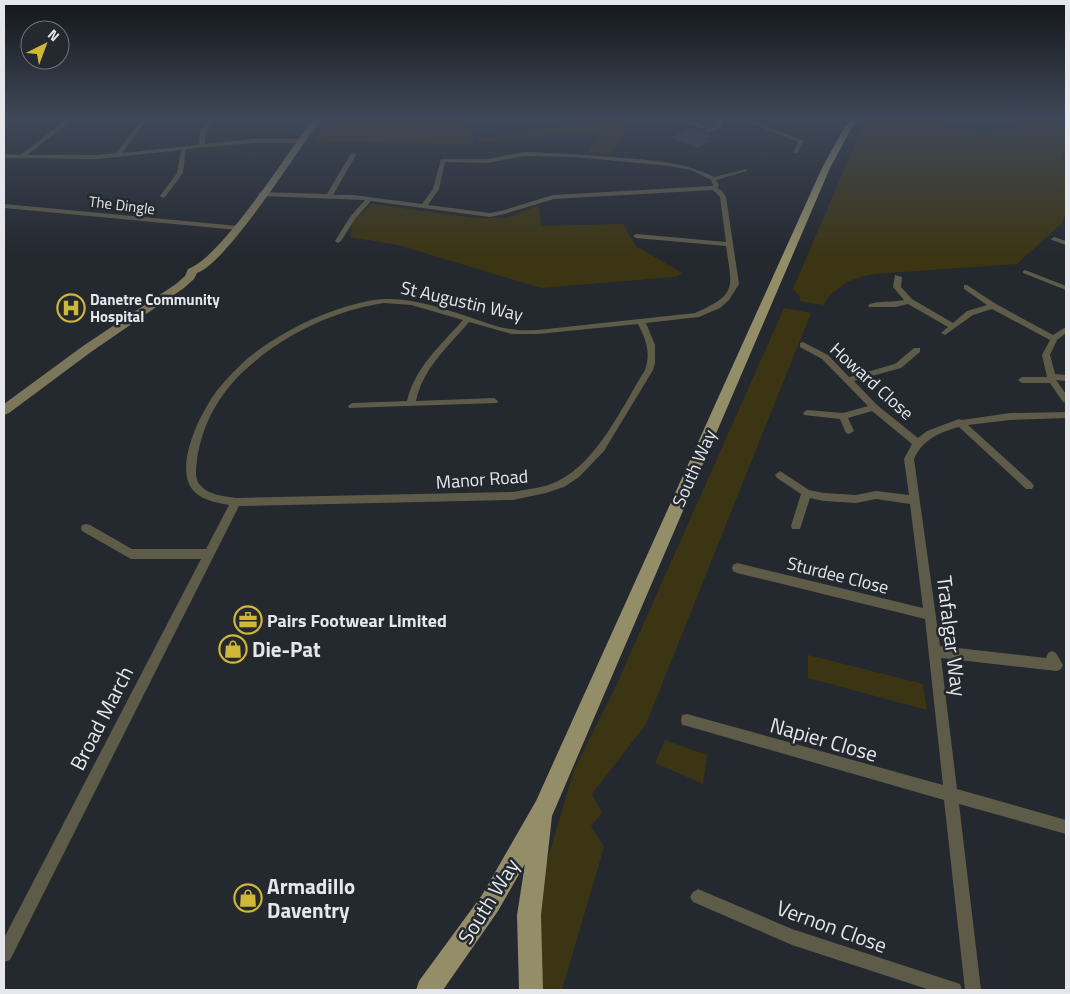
<svg xmlns="http://www.w3.org/2000/svg" width="1070" height="994" viewBox="0 0 1070 994" font-family="'Titillium Web',sans-serif">
	<style>
		.green { fill: #3c3514 }
		.building { fill: #3d4149 }
		.lines { fill: none; stroke-linecap: round; stroke-linejoin: round }
		.street { fill: #5e5b49; fill-rule: evenodd }
		.secondary { fill: #7c775b; fill-rule: evenodd }
		.primary { fill: #938d68; fill-rule: evenodd }
		.labels { text-anchor: middle; dominant-baseline: central; stroke-width: 5; stroke-linejoin: round; paint-order: stroke }
		.far-street-label { font-size: 15px; fill: #e5e7ec; stroke: #24282f }
		.far-poi-label { font-size: 15px; font-weight: bold; fill: #e5e7ec; stroke: #24282f; text-anchor: start }
		.street-label { font-size: 18px; fill: #e5e7ec; stroke: #24282f }
		.poi-label { font-size: 18px; font-weight: bold; fill: #e5e7ec; stroke: #24282f; text-anchor: start }
		.near-street-label { font-size: 21px; fill: #e5e7ec; stroke: #24282f }
		.near-poi-label { font-size: 21px; font-weight: bold; fill: #e5e7ec; stroke: #24282f; text-anchor: start }
	</style>
	<rect width="100%" height="100%" fill="#24282f"/>
	<!-- green -->
	<g class="green">
		<polygon points="330,117 468,117 467,132 472,132 473,145 314,141"/>
		<polygon points="607,117 633,117 619,145 613,146 610,155 588,152 598,133 539,135 484,143 476,138 603,121"/>
		<polygon points="862,117 925,117 950,121 949,127 990,134 991,128 1012,132 1013,117 1066,117 1066,154 1063,153 1066,191 1060,190 1066,192 1066,213 1062,223 1017,264 875,274 861,277 846,282 830,295 823,305 800,301 800,296 793,289 864,123 859,120"/>
		<polygon points="372,204 475,218 507,218 539,205 541,226 623,224 636,246 682,273 675,277 541,288 398,245 350,237 352,221"/>
		<polygon points="784,308 811,313 646,724 592,794 602,813 591,826 604,847 562,990 538,990 538,929 544,871 574,770 615,688"/>
		<polygon points="808,655 923,684 927,710 808,678"/>
		<polygon points="665,740 707,755 703,784 655,763"/>
	</g>
	<!-- building -->
	<g class="building">
		<polygon points="774,117 801,117 815,123 800,128"/>
		<polygon points="688,128 703,131 707,135 715,135 708,139 711,140 698,148 670,138"/>
	</g>
	<g class="lines">
		<!-- street -->
		<g class="street">
			<polygon points="70,117 76,117 27,155 98,155 116,153 144,117 149,117 122,153 199,145 200,132 211,117 216,117 206,132 205,144 253,139 300,139 303,141 300,143 253,143 186,149 183,173 165,197 163,198 160,196 177,173 181,150 98,159 4,158 4,154 20,155"/>
			<polygon points="736,117 743,117 804,141 797,153 793,153 798,142"/>
			<polygon points="680,119 711,128 716,126 717,122 716,119 720,119 723,122 720,128 708,133 705,131 707,130 678,121"/>
			<path d="M525,152c33,1 66,3 99,6 34,3 59,4 90,19l33,-8v2l-31,9 3,5 -2,3 5,3 4,6 13,87 -10,16 -9,8 -21,9 -53,6 9,22v18l-2,7 -49,81 -25,26 -15,10 -18,6 -33,7 -274,6 -229,454 -6,2v-24l197,-379h-70l-49,-28 -1,-3 1,-3 4,-1 4,1 42,24h74l23,-44c-10,-2 -23,-4 -32,-11 -28,-22 5,-85 22,-106 9,-11 19,-21 29,-30 34,-27 77,-48 120,-57 36,-7 73,7 107,18 12,4 24,9 36,10 9,2 18,1 27,1l157,-17c43,-19 37,-25 31,-67l-90,-8 -3,-2 3,-2 90,8 -6,-45 -7,-7 -159,9 -50,15 -14,3 -119,-16 -16,18 -14,22 -3,2 -3,-2 15,-24 15,-17 -104,-4 -3,-2 3,-2 66,2 23,-39 3,-2 3,2 -23,40h20l69,9 11,-15 8,-30h47zM525,156l50,1 94,9 22,4 20,10 2,5 -1,1 -159,9 -52,16 -11,2 -62,-8 11,-16 6,-27 43,1zM384,303l27,2 52,15c-22,25 -48,47 -56,81l-55,2 -4,3 1,2 148,-5 1,-2 -4,-3 -78,3c7,-33 32,-54 53,-79l43,12h26l100,-10c8,15 13,29 7,46 -23,37 -47,91 -87,111 -13,7 -31,8 -45,11l-277,6c-12,-2 -27,-3 -35,-12 -7,-7 -5,-17 -4,-26 5,-38 26,-73 56,-97 36,-31 84,-53 131,-60z"/>
			<polygon points="4,204 238,226 241,228 238,230 4,208"/>
			<polygon points="1054,237 1066,241 1066,245 1052,240 1051,239"/>
			<polygon points="1025,270 1066,286 1066,290 1023,273 1023,271"/>
			<path d="M895,275l7,2 -1,10 11,12 41,24 14,-12 20,-6 -23,-16v-4h3l29,19 57,31 13,-8v6l-9,7 -7,15 5,19 11,1v6l-10,-1 10,14v9l-3,-1 -13,-19h-28l-4,-3 4,-3h25l-5,-22 8,-15 -58,-31 -19,6 -28,20 -4,-2 7,-6 -40,-23 -12,3h-27l-1,-2c9,-5 25,-2 36,-5l-11,-13z"/>
			<path d="M803,342l25,13 21,22 46,-13 19,-16h6v4l-19,16 -47,13 23,24 41,33 9,-7 32,-12 3,1 48,-7 56,-1v6l-56,2 -42,5 64,58 2,3 -2,3h-6l-67,-62c-19,5 -37,13 -45,32l26,187 106,12 2,-5 4,-2 4,2 7,12 -2,4 -4,2 -116,-13 16,131 109,31v14l-107,-30 22,186h-16l-21,-190 -257,-74 -5,-1 -1,-5 1,-5 5,-1 256,71 -18,-166 -188,-46 -4,-2 -1,-3 1,-3 4,-2 186,45 -13,-104 -34,-5 -20,4 -32,-2 -14,-3 -10,31h-8l-1,-3 10,-32 -24,-16 -2,-3 5,-4 29,19 15,3 32,2 20,-4 33,4 -5,-36 8,-15 -40,-33 -24,7 6,13 -5,3 -3,-1 -6,-14 -36,-4 -1,-2 4,-3 36,3 25,-7 -46,-47 -22,-12v-4z"/>
			<polygon points="698,889 792,929 954,982 960,984 962,990 930,990 792,945 693,902 690,897 693,892"/>
		</g>
		<!-- secondary -->
		<path class="secondary" d="M314,117h8c-23,32 -95,146 -125,156l-3,6 -10,9 -93,64 -82,61 -5,2v-11l79,-58 93,-62 9,-8 3,-7c33,-11 102,-119 126,-152z"/>
		<!-- primary -->
		<polygon class="primary" points="853,117 861,117 851,129 830,168 552,816 541,915 543,990 519,990 517,915 525,864 498,911 443,990 416,990 419,981 482,895 536,801 822,168 844,128"/>
	</g>
	<!-- sky -->
	<linearGradient id="sky" x2="0" y2="1"><stop stop-color="#14161a"/><stop offset="0.46" stop-color="#3f4858"/><stop offset="1" stop-color="#3f4858" stop-opacity="0"/></linearGradient>
	<rect width="1070" height="256" fill="url(#sky)"/>
	<!-- icons -->
	<defs>
		<g id="hospital-ring" transform="scale(1.4375)"><circle r="9.5" fill="#24282f" stroke="#cfb837" stroke-width="1.5"/><path d="M-5-5h3v3.5h4V-5h3V5h-3V1.5h-4V5h-3Z" fill="#cfb837"/></g>
		<g id="office-ring" transform="scale(1.4375)"><circle r="9.5" fill="#24282f" stroke="#cfb837" stroke-width="1.5"/><path d="M-6-3h4V-5.5h4V-3h4V5H-6ZM-1-4.5V-3h2v-1.5ZM-6 0V1H6V0Z" fill="#cfb837"/></g>
		<g id="shop-ring" transform="scale(1.4375)"><circle r="9.5" fill="#24282f" stroke="#cfb837" stroke-width="1.5"/><path d="M-5-2.5h2.3a2.7 3.5 0 0 1 5.4 0H5L5.5 6h-11ZM-1.5-2.5h3a1.5 2.3 0 0 0-3 0Z" fill="#cfb837"/></g>
	</defs>
	<g fill-rule="evenodd">
		<use href="#hospital-ring" x="71" y="308"/>
		<use href="#office-ring" x="248" y="620"/>
		<use href="#shop-ring" x="233" y="649"/>
		<use href="#shop-ring" x="248" y="898"/>
	</g>
	<g class="labels">
		<!-- far-street labels -->
		<g class="far-street-label">
			<text transform="translate(122 205) rotate(7)">The Dingle</text>
		</g>
		<!-- far-poi labels -->
		<g class="far-poi-label">
			<text x="90" y="299">Danetre Community<tspan x="90" dy="17">Hospital</tspan></text>
		</g>
		<!-- street labels -->
		<g class="street-label">
			<text transform="translate(462 301) rotate(13)">St Augustin Way</text>
			<text transform="translate(872 381) rotate(42)">Howard Close</text>
			<text transform="translate(694 468) rotate(-66)">South Way</text>
			<text transform="translate(482 479) rotate(-4)">Manor Road</text>
			<text transform="translate(838 575) rotate(14)">Sturdee Close</text>
		</g>
		<!-- poi labels -->
		<g class="poi-label">
			<text x="267" y="620">Pairs Footwear Limited</text>
		</g>
		<!-- near-street labels -->
		<g class="near-street-label">
			<text transform="translate(952 636) rotate(83)">Trafalgar Way</text>
			<text transform="translate(101 718) rotate(-63)">Broad March</text>
			<text transform="translate(824 739) rotate(16)">Napier Close</text>
			<text transform="translate(488 901) rotate(-58)">South Way</text>
			<text transform="translate(832 926) rotate(20)">Vernon Close</text>
		</g>
		<!-- near-poi labels -->
		<g class="near-poi-label">
			<text x="252" y="649">Die-Pat</text>
			<text x="267" y="886">Armadillo<tspan x="267" dy="24">Daventry</tspan></text>
		</g>
	</g>
	<!-- border -->
	<rect width="1070" height="994" fill="none" stroke="#e5e7ec" stroke-width="10"/>
	<!-- north arrow -->
	<g transform="translate(45 45) rotate(42)"><circle r="24" fill="#24282f" stroke="#71747b"/>
	<path d="M0-4L9 19L0 12L-9 19Z" fill="#cfb837"/>
	<text y="-8" font-size="14" font-weight="bold" text-anchor="middle" fill="#e5e7ec">N</text>
	</g>
</svg>
